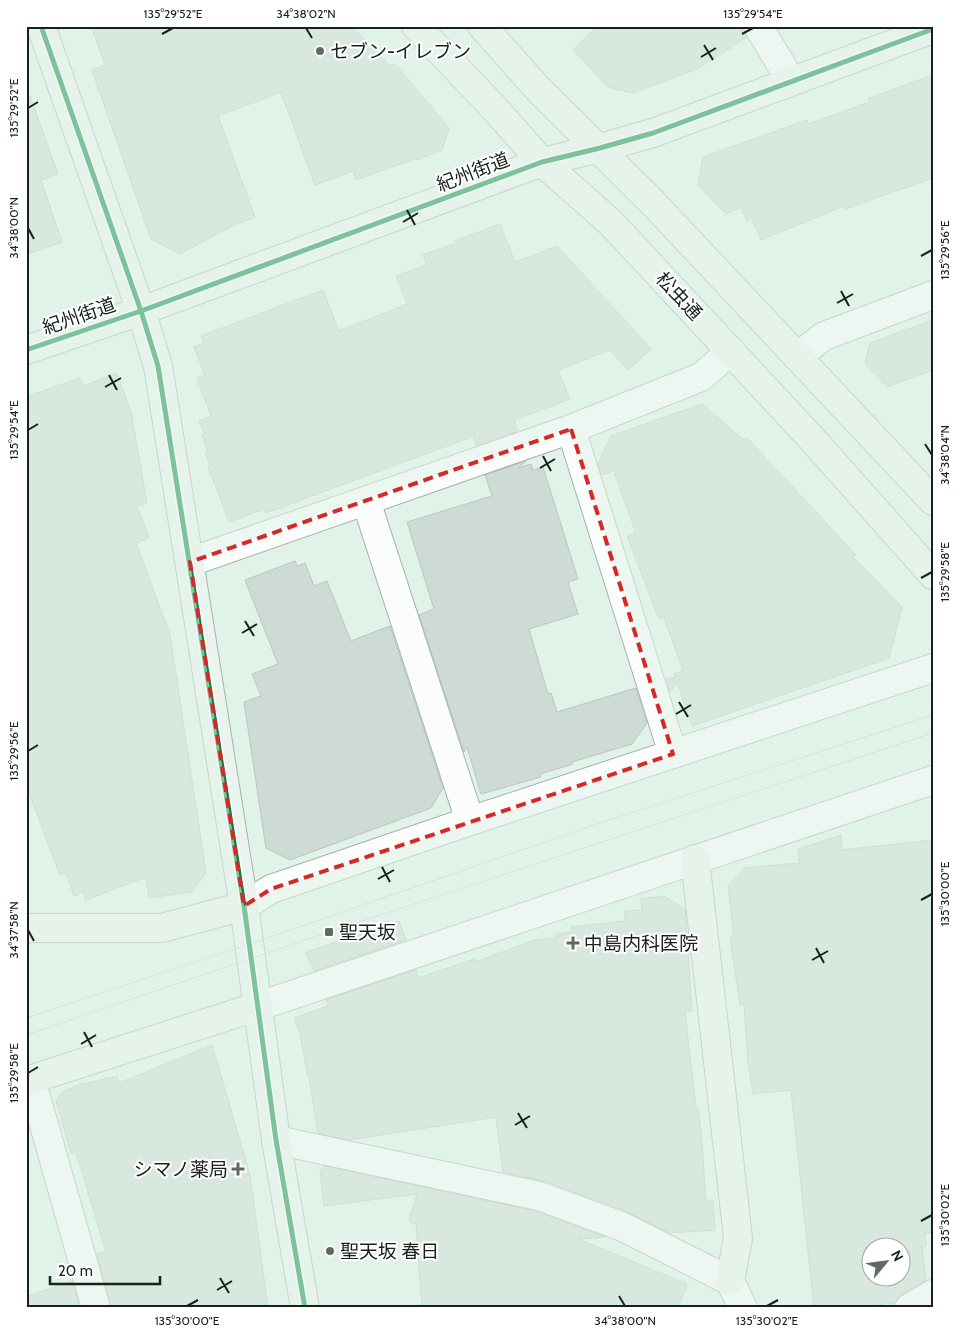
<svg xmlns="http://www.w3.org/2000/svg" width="959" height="1334" viewBox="0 0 959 1334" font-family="Cabin,'Noto Sans JP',sans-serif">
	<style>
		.building { fill: #cedbd4; stroke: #b9c7bf; fill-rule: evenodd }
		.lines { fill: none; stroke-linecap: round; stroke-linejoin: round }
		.street-casing { stroke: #a6b3ac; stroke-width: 30 }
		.secondary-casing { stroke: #a6b3ac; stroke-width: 30 }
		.street { stroke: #fafdfc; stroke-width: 28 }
		.secondary { stroke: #eaf4ef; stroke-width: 28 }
		.tram { stroke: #c8cdca; stroke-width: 1 }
		.cycleway-casing { stroke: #fff; stroke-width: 8 }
		.cycleway { stroke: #00873e; stroke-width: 5 }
		.marked { fill: none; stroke: #d62828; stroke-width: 4; stroke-dasharray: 10 6; stroke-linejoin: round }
		.ticks { fill: none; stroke: #17221b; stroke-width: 2 }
		.poi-dot { fill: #5e6b63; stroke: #fff; stroke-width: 2 }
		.labels { text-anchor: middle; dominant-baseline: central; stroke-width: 4; stroke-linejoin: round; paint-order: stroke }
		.poi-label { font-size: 19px; fill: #17221b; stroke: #fff; text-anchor: start }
		.street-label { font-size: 19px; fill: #17221b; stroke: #fff }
		.neatline { fill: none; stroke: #17221b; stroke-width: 2 }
		.ticks-label { font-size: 12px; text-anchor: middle; fill: #17221b }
	</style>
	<rect width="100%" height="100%" fill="#e1f2e8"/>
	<!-- building -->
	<g class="building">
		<polygon points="91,26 351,26 390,66 395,64 449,128 442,150 417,160 417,158 356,180 353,171 315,185 281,92 218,116 255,217 234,225 180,254 151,239 92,70 105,65"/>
		<polygon points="598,26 742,26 747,37 699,68 633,93 608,87 573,50"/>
		<polygon points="933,75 933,178 845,209 844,206 761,240 752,218 747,221 741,207 726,214 698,185 703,157 807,120 808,124 870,102 869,98"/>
		<polygon points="30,96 58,174 41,180 62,242 26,255 26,97"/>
		<polygon points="500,224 515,262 557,246 651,349 628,370 610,350 558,370 570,399 514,420 518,431 476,446 474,436 266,513 264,509 229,522 208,466 210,465 205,452 208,451 202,435 205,434 199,421 211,416 197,378 205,375 194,347 204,343 201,336 323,290 339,331 407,304 396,276 427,265 423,255 456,243 455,241"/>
		<polygon points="933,320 933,370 887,387 865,364 870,343"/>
		<polygon points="117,373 131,412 147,503 137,506 149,538 136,543 170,635 206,873 191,892 149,898 146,877 86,900 83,892 74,896 66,873 60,875 26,785 26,397 80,378 83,386"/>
		<polygon points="702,404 744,440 747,438 856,555 852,556 902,607 889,658 692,726 677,682 670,692 666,679 675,677 674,674 683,671 664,617 659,619 627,536 636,533 614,471 602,475 598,464 611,436"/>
		<polygon points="526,461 518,468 531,464 533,470 543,467 578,579 568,582 578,614 529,629 548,694 551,693 557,712 636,688 647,723 632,744 572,762 573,764 540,774 541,777 481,794 467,747 464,752 419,615 434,609 407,522 492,496 485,475"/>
		<polygon points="295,561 297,566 305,563 314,586 327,581 351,641 390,626 443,788 431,808 290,860 266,848 244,702 261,696 252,674 278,664 245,580"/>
		<path d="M841,835l1,15 91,-10v392l-8,1 1,13h-4l4,34 -25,14 -6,9 -50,5h-31l-23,-218 -38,4 -5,-32 -4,-58 -4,1 -10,-68 4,2 -6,-54 17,-17 54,-5 -1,-14zM872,1246h30v30h-30z"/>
		<polygon points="664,896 685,909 692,1011 685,1012 696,1108 698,1107 702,1143 706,1200 713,1200 715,1230 670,1233 626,1211 544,1181 503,1172 496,1117 349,1140 318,1133 309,1077 308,1077 300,1034 294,1018 328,1006 326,1000 416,970 418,978 475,959 475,962 535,940 556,938 556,934 572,932 571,927 625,921 625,911 642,910 641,899"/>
		<polygon points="399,921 406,940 314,971 306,952"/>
		<polygon points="212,1045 250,1175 268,1308 111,1308 97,1254 106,1252 76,1152 71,1153 56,1101 62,1092 78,1085 117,1076 119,1083"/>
		<polygon points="324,1166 535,1211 606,1237 578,1239 687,1284 678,1308 422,1308 416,1224 409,1221 417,1194 324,1206 320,1170 324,1169"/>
		<polygon points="72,1281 80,1308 26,1308 26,1297"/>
	</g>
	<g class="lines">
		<!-- street casing -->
		<g class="street-casing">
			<g id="street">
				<polyline points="758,26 791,81"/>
				<polyline points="798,356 824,336 933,295"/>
				<polyline points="571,429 673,754"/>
				<polyline points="366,501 470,821"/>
				<polyline points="190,562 571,429 701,377 731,351"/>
				<polyline points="244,906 271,889 470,821 933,668"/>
				<polyline points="259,1006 933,780"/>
				<polyline points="31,1079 96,1308"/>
				<polyline points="276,1140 539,1196 621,1226 730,1281 743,1308"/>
				<polyline points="909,1308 933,1294"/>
			</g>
		</g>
		<!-- secondary casing -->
		<g class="secondary-casing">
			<g id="secondary">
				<polyline points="41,26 141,311 158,366 244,906 276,1140 305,1308"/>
				<polyline points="416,26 495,109 542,162 611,223 813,440 933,575"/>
				<polyline points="482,26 539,90 653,203 933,501"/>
				<polyline points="26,350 141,311 542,162 600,148 653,133 933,29"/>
				<polyline points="695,859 738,1238 730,1281"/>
				<polyline points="26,928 162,928 244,906"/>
				<polyline points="26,1081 259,1006"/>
			</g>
		</g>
		<!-- street -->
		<use href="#street" class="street"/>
		<!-- secondary -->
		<use href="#secondary" class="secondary"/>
		<!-- tram -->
		<g class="tram">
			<polyline points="26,1018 250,944 606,821 933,715"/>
			<polyline points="26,1035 329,932 933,733"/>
		</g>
		<!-- cycleway casing -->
		<g class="cycleway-casing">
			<g id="cycleway">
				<polyline points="41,26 141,311 158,366 244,906 276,1140 305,1308"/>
				<polyline points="26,350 141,311 542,162 600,148 653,133 933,29"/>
			</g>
		</g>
		<!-- cycleway -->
		<use href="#cycleway" class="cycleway"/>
	</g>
	<!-- marked area -->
	<path d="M0 0H959V1334H0ZM571,429l102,325 -402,135 -27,17 -54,-344z" fill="#e1f2e8" fill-opacity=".55" fill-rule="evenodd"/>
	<path class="marked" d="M571,429l102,325 -402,135 -27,17 -54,-344z"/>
	<!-- ticks -->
	<path class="ticks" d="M306,28l6,10M162,34l11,-6M742,34l11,-6M704,45l9,15M701,57l15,-9M28,108l10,-6M407,210l8,15M403,222l15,-9M28,228l6,11M921,256l11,-6M841,291l8,15M837,303l16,-9M109,375l8,15M105,387l16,-9M28,430l10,-6M925,444l7,11M543,456l8,15M540,468l15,-9M921,578l11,-6M245,621l9,15M242,633l15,-9M679,702l9,15M676,714l15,-9M28,751l10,-6M382,867l8,15M378,879l16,-9M921,900l11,-6M28,930l6,11M816,948l8,15M812,960l16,-9M84,1032l8,15M81,1044l15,-9M28,1073l10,-6M518,1113l9,15M515,1125l15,-9M921,1221l11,-6M220,1278l9,15M217,1290l15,-9M619,1296l6,10M187,1306l11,-6M767,1306l11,-6"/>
	<!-- markers -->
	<g class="poi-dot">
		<circle cx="320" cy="51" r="5"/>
		<rect x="324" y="927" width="10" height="10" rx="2.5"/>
		<path d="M570.5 935.5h5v5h5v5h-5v5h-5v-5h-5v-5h5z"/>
		<path d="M235.5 1161.5h5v5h5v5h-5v5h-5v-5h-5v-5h5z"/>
		<circle cx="330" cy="1251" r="5"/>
	</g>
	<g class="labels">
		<!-- poi labels -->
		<g class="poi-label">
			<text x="330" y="51">セブン-イレブン</text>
			<text x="339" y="932">聖天坂</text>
			<text x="584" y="943">中島内科医院</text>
			<text x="228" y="1169" text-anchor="end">シマノ薬局</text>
			<text x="340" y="1251">聖天坂 春日</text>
		</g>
		<!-- street labels -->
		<g class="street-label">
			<text transform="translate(473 172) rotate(-21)">紀州街道</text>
			<text transform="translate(679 296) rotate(47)">松虫通</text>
			<text transform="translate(79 316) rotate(-19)">紀州街道</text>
		</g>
	</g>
	<!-- border -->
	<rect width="959" height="1334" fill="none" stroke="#ffffff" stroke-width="55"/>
	<!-- north arrow -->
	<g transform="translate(886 1262) rotate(61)"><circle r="24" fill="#ffffff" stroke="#a2a7a4"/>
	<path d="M0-4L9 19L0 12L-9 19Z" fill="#5e6b63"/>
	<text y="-8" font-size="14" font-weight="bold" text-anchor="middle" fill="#17221b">N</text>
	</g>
	<!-- scale -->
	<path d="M50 1276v8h110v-8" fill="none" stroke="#17221b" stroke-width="2.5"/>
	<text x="58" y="1276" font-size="15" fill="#17221b" stroke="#ffffff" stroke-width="4" paint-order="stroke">20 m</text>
	<rect x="28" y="28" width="904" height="1278" class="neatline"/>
	<g class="ticks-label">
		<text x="173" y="18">135°29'52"E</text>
		<text x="306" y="18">34°38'02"N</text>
		<text x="753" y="18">135°29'54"E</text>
		<text transform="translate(14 108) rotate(-90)" y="4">135°29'52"E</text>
		<text transform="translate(14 228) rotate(-90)" y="4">34°38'00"N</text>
		<text transform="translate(945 250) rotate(-90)" y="4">135°29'56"E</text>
		<text transform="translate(14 430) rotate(-90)" y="4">135°29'54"E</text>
		<text transform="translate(945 455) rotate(-90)" y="4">34°38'04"N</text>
		<text transform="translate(945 572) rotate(-90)" y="4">135°29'58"E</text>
		<text transform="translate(14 751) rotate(-90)" y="4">135°29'56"E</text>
		<text transform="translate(945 894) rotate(-90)" y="4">135°30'00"E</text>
		<text transform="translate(14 930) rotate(-90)" y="4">34°37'58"N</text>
		<text transform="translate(14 1073) rotate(-90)" y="4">135°29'58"E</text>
		<text transform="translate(945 1215) rotate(-90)" y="4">135°30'02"E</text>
		<text x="187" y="1325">135°30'00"E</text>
		<text x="625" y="1325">34°38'00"N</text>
		<text x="767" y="1325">135°30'02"E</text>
	</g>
</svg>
